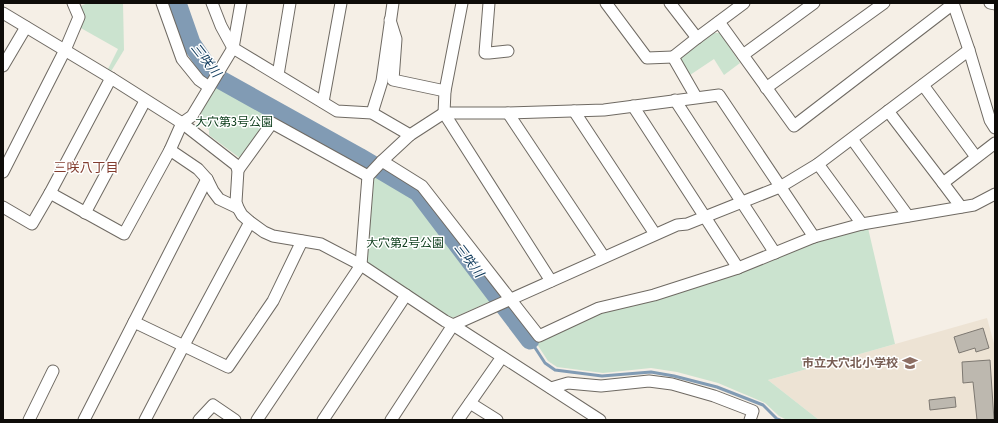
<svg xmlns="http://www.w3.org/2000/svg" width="998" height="423" viewBox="0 0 998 423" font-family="'Fira Sans','Noto Sans JP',sans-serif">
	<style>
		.built { fill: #ede3d4 }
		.green { fill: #cbe3cf }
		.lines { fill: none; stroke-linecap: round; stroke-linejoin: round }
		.stream { stroke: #819bb4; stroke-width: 3 }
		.river { stroke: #819bb4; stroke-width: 19 }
		.building { fill: #bdb8af; stroke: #7d7871 }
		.minor-casing { stroke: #6f6a63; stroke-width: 13 }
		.minor { stroke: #fff; stroke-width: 11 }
		.labels { text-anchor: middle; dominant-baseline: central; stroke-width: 3; stroke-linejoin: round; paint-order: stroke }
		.park-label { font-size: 12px; fill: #124120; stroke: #fff }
		.education-label { font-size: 12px; font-weight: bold; fill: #785e54; stroke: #fff; text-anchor: end }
		.water-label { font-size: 13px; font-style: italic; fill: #0c385a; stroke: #fff }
		.neighbourhood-label { font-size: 13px; fill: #823c2e; stroke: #fff }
	</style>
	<rect width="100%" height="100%" fill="#f5efe6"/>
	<!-- built -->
	<polygon class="built" points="987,318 995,347 995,420 819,420 768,380"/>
	<!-- green -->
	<g class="green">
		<polygon points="88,3 123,3 124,50 110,73 107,71 118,49 79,27 78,7"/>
		<polygon points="714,33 720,33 740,63 724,75 714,59 690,75 680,63 681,58"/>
		<polygon points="217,81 272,115 241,159 209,135 209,130 195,118"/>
		<polygon points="379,174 416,194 496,299 450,319 366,262 372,178"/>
		<polygon points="868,228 895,344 768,380 819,420 787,420 779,416 765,403 718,383 677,372 651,368 603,373 557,367 548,361 535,341 598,312 815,240"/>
	</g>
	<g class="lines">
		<!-- stream -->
		<polyline class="stream" points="530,340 545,363 555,370 602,376 651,372 674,376 717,387 763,405 777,419 780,420"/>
		<!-- river -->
		<polyline class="river" points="177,3 191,43 206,65 219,79 359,157 418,192 530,340"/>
	</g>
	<!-- building -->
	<g class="building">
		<polygon points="983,328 989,348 976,352 975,348 959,353 954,337"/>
		<polygon points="990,360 994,420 977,420 973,382 963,383 962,362"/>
		<polygon points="955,397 956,407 930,410 929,400"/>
	</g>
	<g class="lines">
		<!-- minor casing -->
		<g class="minor-casing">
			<g id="minor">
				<polyline points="162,3 182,59 199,80 209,87"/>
				<polyline points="212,3 221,26 233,48 337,111 372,113 410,135"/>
				<polyline points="462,3 445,91 444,113 551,281"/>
				<polyline points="489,3 485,53 489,53 508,51"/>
				<polyline points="606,3 647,58 673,57"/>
				<polyline points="670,3 697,38"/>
				<polyline points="953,3 969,50 990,120 995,128"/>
				<polyline points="990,3 995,4"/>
				<polyline points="3,13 111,78 182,123 236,165 238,170 236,202 238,208 242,215 250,222 264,232 273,236 321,244 361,265 445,321 453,325 600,420"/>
				<polyline points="390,20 396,39 393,80 445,91"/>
				<polyline points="719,22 794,126 953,4"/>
				<polyline points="743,55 814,3"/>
				<polyline points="3,66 26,27"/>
				<polyline points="278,75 290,3"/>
				<polyline points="923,85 976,157"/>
				<polyline points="766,88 884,3"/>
				<polyline points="696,97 673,57 697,38 744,3"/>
				<polyline points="675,100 775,253"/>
				<polyline points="323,102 341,3"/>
				<polyline points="633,106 738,268"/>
				<polyline points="574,111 655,234"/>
				<polyline points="888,111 943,183 961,207"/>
				<polyline points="372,113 382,81 393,3"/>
				<polyline points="508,113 604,257"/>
				<polyline points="852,139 908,216"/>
				<polyline points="170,150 198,169 207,179 213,191 219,199 238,208"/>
				<polyline points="382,161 422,186 539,336 599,308 654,295 738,268 814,237 862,224 974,205 995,194"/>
				<polyline points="818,164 862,224"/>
				<polyline points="238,170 272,123 368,176"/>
				<polyline points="3,172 65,50 79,17 73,3"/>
				<polyline points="943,183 995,143"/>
				<polyline points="50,193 124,234 170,150 182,123 192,116 233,48 241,3"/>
				<polyline points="3,207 32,224 50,193 111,78"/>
				<polyline points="85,213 145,101"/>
				<polyline points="134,322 228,367 273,301 302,241"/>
				<polyline points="551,388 568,383 601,386 649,381 672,384 714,396 753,411 750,420"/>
				<polyline points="470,403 497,420"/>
				<polyline points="29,420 53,371"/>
				<polyline points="84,420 207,179"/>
				<polyline points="145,420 184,345 250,222"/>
				<polyline points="199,420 213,405 235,420"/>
				<polyline points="257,420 361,265 368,176 382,161 410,135 444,113 508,113 604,110 719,95 814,237"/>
				<polyline points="323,420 406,295"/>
				<polyline points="391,420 453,325 677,225 687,224 780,187 818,164 969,50"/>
				<polyline points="458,420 502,357"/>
			</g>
		</g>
		<!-- minor -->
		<use href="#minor" class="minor"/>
	</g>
	<!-- icons -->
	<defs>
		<g id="school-bare" transform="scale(1.2)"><path d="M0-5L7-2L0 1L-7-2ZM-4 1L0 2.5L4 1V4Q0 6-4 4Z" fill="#8d6e63" stroke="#fff" stroke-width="2.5" paint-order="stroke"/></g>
	</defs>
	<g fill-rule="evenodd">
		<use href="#school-bare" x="910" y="363"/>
	</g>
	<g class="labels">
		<!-- park labels -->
		<g class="park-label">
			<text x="234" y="122">大穴第3号公園</text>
			<text x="405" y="243">大穴第2号公園</text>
		</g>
		<!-- education labels -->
		<g class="education-label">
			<text x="898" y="363">市立大穴北小学校</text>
		</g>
		<!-- water labels -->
		<g class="water-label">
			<text transform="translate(206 60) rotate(52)">三咲川</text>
			<text transform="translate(469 260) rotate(53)">三咲川</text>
		</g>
		<!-- neighbourhood labels -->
		<g class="neighbourhood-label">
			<text x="86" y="167">三咲八丁目</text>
		</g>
	</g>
	<!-- border -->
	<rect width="998" height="423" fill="none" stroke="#0e0c09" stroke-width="8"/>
</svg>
